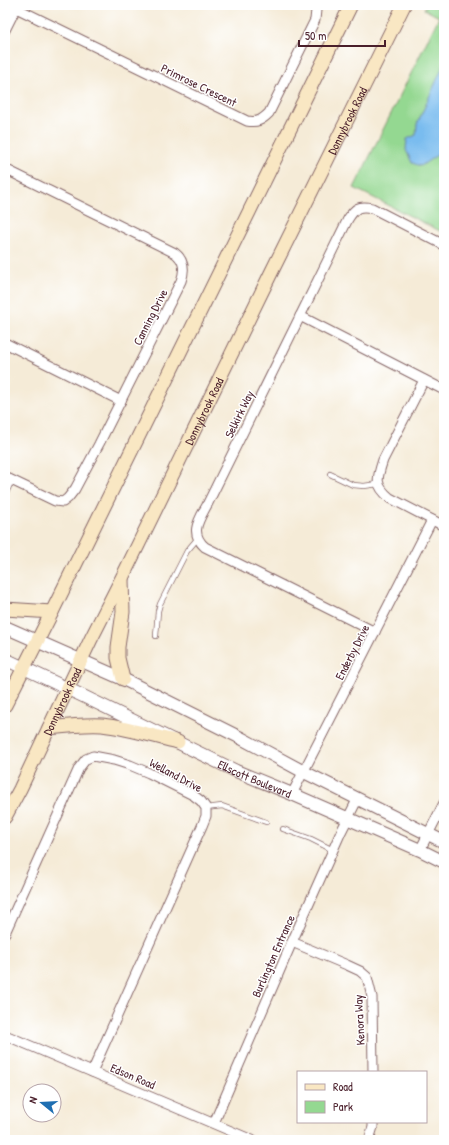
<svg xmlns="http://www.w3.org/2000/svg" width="449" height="1145" viewBox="0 0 449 1145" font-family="'Patrick Hand',sans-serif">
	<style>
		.green { fill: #94d891; stroke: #6f7c5e }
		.water { fill: #79bcef; stroke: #626e8d }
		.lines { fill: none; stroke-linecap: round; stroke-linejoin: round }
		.service-casing { stroke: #866667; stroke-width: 6 }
		.minor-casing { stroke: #866667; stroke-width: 11 }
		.tertiary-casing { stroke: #866667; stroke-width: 14 }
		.secondary-casing { stroke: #866667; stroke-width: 15 }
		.service { stroke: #fff; stroke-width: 4.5 }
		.minor { stroke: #fff; stroke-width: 9 }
		.tertiary { stroke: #fff; stroke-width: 12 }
		.secondary { stroke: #f9e7c3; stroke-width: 13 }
		.labels { text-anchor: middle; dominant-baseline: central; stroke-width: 3; stroke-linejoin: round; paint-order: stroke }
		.street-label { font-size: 12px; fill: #4a1f2b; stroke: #fff }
	</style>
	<rect width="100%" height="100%" fill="#fff"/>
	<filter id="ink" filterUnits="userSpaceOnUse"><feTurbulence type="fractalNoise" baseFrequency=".025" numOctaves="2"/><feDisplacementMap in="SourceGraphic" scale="8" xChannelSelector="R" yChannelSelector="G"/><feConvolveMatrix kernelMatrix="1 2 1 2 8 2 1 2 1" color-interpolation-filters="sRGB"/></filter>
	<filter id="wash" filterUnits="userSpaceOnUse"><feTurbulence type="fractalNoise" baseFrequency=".012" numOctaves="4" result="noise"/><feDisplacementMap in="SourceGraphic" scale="16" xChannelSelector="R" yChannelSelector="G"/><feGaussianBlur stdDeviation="0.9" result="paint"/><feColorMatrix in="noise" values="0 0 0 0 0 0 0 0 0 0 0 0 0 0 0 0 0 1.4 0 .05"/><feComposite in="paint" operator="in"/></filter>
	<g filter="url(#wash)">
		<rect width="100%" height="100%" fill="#f5ebd7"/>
		<!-- green -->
		<polygon class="green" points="426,5 444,5 444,231 442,232 354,188 439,17 424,9"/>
		<!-- water -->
		<polygon class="water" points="444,64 444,147 437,155 421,166 412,163 406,150 407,139 416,135 417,124"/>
	</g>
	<g filter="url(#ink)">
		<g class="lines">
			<!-- service casing -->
			<g class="service-casing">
				<g id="service">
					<polyline points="330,474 353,485 364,486 378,484"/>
					<polyline points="5,495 12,480"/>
					<polyline points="156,636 158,611 160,604 187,551 198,538"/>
					<polyline points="206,808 222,806 266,822"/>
					<polyline points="283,829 311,839 333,850"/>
				</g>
			</g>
			<!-- minor casing -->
			<g class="minor-casing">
				<g id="minor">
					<path d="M10,5l237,116c10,2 15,-1 22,-8l46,-93 1,-10 -3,-5"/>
					<polyline points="5,30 16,8"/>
					<path d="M5,169l170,84c10,8 10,17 6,28l-82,163 -24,45 -7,9 -5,4 -8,-1 -50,-24"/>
					<polyline points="300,316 444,390"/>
					<polyline points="5,343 121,401"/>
					<path d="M424,380l-41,80c-6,18 -9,25 7,38l54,28"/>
					<path d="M375,632l-170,-85c-16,-14 -6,-27 2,-42l141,-286c7,-11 11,-14 24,-11l72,37"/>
					<polyline points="292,794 432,520"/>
					<polyline points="420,850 444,803"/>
					<polyline points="5,933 79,768 86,759 93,756 114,760 130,765 149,773 193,795 201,801 206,808 206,816 202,826 92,1072"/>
					<polyline points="292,942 347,965 360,971 367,977 372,997 373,1072"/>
					<polyline points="5,1035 252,1140"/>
					<polyline points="214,1123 292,942 341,832 357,800"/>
					<polyline points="369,1140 373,1127 373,1122"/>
				</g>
			</g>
			<!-- tertiary casing -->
			<g class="tertiary-casing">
				<g id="tertiary">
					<polyline points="5,627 123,679 239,737 304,772 444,842"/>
					<path id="s1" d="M5,659l80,38 151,74 56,23 128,56 24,12"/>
				</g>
			</g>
			<!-- secondary casing -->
			<g class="secondary-casing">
				<g id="secondary">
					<polyline points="122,580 123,612 118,647 118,658 123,679"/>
					<polyline points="5,609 52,612"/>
					<polyline points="5,705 52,612 351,5"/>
					<path d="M49,728c18,-2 35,-4 53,-3 26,3 51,11 76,17"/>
					<path id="s2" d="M5,817l15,-28 71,-150 31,-61 149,-305 133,-268"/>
				</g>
			</g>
			<!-- service -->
			<use href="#service" class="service"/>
			<!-- minor -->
			<use href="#minor" class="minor"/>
			<!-- tertiary -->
			<use href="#tertiary" class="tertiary"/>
			<!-- secondary -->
			<use href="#secondary" class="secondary"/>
		</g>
	</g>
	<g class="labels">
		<!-- street labels -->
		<g class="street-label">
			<text transform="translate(199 85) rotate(26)">Primrose Crescent</text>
			<text stroke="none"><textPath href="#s2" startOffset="776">Donnybrook Road</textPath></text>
			<text transform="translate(150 317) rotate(-63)">Canning Drive</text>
			<text stroke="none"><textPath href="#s2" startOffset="452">Donnybrook Road</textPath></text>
			<text transform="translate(239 414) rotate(-64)">Selkirk Way</text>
			<text transform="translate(352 652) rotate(-63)">Enderby Drive</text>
			<text stroke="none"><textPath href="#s2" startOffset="129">Donnybrook Road</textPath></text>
			<text transform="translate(176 775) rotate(28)">Welland Drive</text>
			<text stroke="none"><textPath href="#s1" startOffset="277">Ellscott Boulevard</textPath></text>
			<text transform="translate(273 956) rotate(-66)">Burlington Entrance</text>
			<text transform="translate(359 1020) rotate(-93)">Kenora Way</text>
			<text transform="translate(133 1076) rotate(23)">Edson Road</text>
		</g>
	</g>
	<!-- margin -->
	<rect width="449" height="1145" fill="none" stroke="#fff" stroke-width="20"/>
	<!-- legend -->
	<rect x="297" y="1071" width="130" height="52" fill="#ffffff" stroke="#b7a5aa"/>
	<rect x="305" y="1084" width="20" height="6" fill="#f9e7c3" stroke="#b7a5aa"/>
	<text x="333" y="1091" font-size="12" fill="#4a1f2b">Road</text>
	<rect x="305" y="1101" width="20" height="12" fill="#94d891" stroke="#b7a5aa"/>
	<text x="333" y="1111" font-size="12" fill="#4a1f2b">Park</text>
	<!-- north arrow -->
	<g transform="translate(42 1103) rotate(288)"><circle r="19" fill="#ffffff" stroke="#b7a5aa"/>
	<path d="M0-3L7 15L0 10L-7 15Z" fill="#1f6fb2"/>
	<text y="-6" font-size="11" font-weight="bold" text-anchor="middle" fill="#4a1f2b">N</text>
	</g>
	<!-- scale -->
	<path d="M299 40v6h86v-6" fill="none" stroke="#4a1f2b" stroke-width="2"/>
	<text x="305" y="40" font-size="12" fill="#4a1f2b" stroke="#ffffff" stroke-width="3" paint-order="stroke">50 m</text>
</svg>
